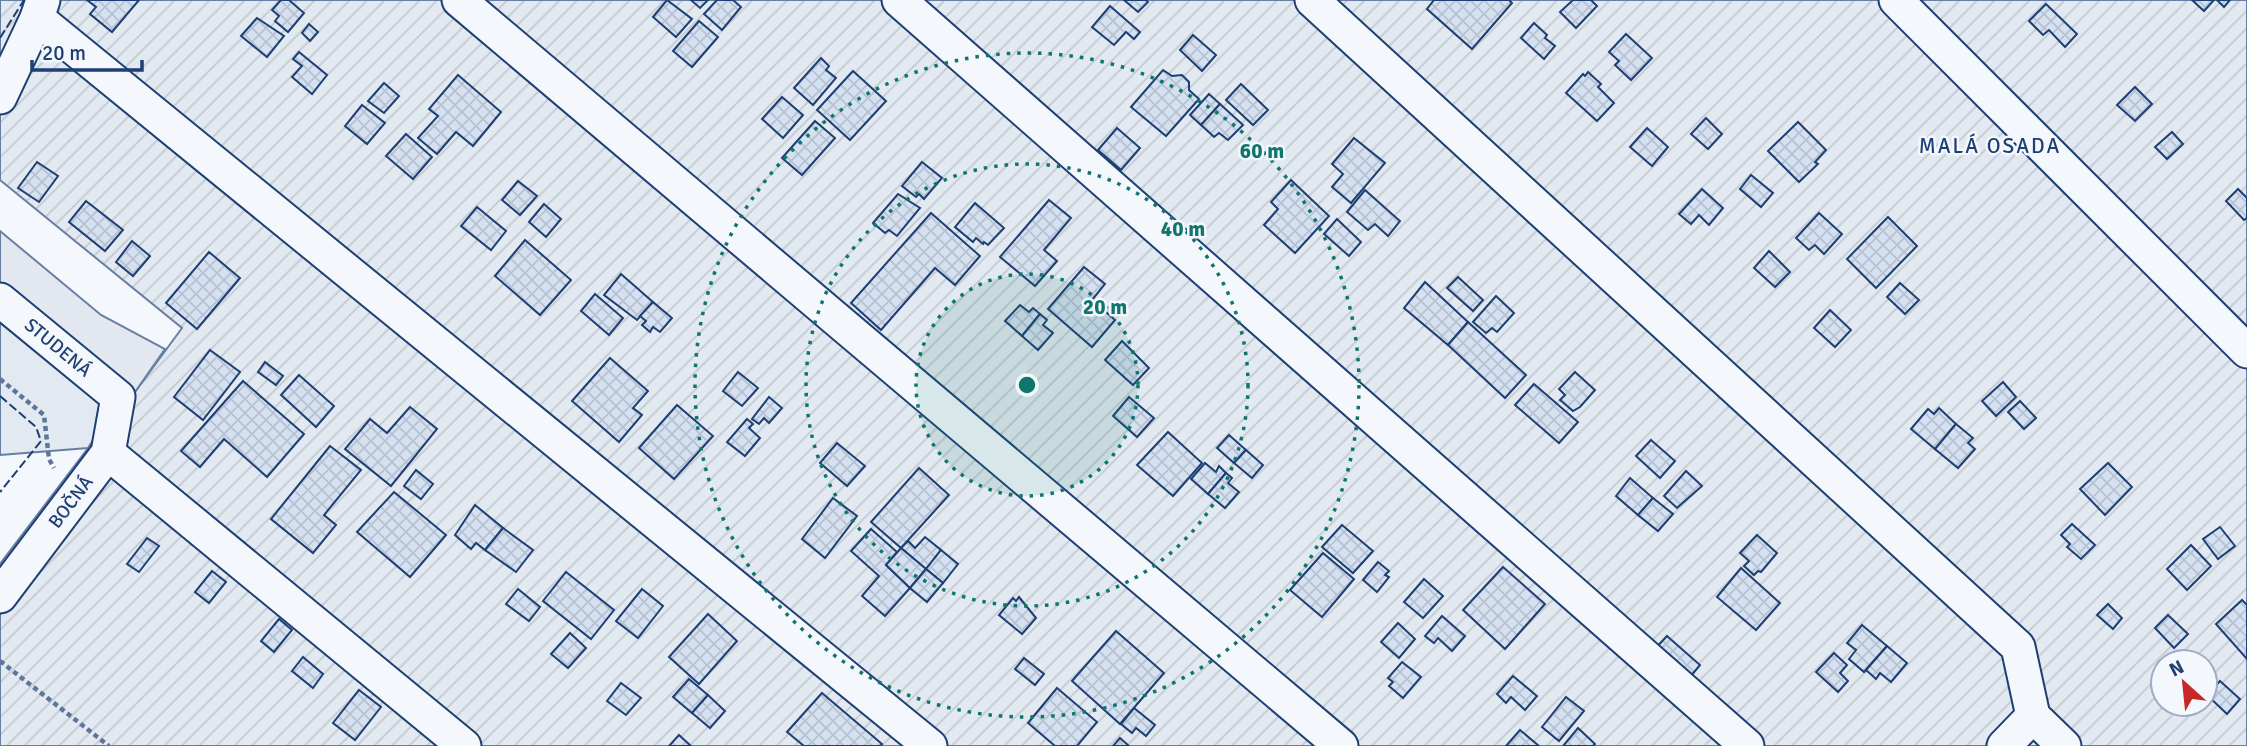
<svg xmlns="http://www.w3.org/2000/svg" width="2247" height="746" viewBox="0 0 2247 746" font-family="Signika,sans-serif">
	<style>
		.grass { fill: #e3e9f0; stroke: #687fa3; stroke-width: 2 }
		.garden { fill: url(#garden-furrows); stroke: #687fa3; stroke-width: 2; fill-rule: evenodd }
		.parking { fill: #e3e8f0; stroke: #687fa3; stroke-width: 2 }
		.building { fill: url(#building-cross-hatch); stroke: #1d3f73; stroke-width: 2 }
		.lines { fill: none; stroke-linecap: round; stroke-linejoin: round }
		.minor-casing { stroke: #1d3f73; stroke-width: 37 }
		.path { stroke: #5e769c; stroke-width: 4.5; stroke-dasharray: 5 3.5; stroke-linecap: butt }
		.minor { stroke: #f4f7fb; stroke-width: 33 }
		.fence { stroke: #1d3f73; stroke-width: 2; stroke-dasharray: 9 3.5; stroke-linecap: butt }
		.ring { fill: none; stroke: #0f766e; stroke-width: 3.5; stroke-dasharray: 3.5 7 }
		.labels { text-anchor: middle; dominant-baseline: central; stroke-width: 5; stroke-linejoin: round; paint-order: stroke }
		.street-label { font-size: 19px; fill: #1d3f73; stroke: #f4f7fb }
		.neighbourhood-label { font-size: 21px; letter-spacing: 2px; fill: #1d3f73; stroke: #f4f7fb }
		.centre { fill: #0f766e; stroke: #f4f7fb; stroke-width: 3.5 }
		.ring-label { font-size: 21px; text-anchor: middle; font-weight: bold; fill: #0f766e; stroke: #f4f7fb; stroke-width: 5; stroke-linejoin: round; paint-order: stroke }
	</style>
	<defs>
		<pattern id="garden-furrows" width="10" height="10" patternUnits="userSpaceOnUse" patternTransform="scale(1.75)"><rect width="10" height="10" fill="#e3e9f0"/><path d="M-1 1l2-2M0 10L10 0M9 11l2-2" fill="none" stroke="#c2c9d1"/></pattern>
		<pattern id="building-cross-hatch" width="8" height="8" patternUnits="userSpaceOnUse" patternTransform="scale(1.75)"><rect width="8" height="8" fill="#d5e0f0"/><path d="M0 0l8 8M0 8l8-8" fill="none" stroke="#b6c1d1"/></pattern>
	</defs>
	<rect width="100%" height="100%" fill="#f4f7fb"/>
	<!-- grass -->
	<polygon class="grass" points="0,315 104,401 104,423 88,448 0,455"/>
	<!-- garden -->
	<path class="garden" d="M0,0h2247v746h-2247v-182l88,-116 47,-56 47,-64 -182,-148zM2163,662h42v42h-42z"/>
	<!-- parking -->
	<polygon class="parking" points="0,231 101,315 165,349 135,392 0,282"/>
	<!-- building -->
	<g class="building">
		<polygon points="87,0 139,0 112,32 90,14 96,7"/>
		<polygon points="281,0 289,0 304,13 288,32 275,21 279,16 272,10"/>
		<polygon points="667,0 692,19 676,37 653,17"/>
		<polygon points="691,0 708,0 700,8"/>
		<polygon points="717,0 733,0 741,7 722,30 704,14"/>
		<polygon points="1124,0 1146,0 1148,2 1138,12"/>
		<polygon points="1434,0 1509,0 1512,3 1472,49 1427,9"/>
		<polygon points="1573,0 1591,0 1597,6 1576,28 1560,12"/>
		<polygon points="2192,0 2214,0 2204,11"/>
		<polygon points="2217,0 2230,0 2224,7"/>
		<polygon points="2046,4 2077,34 2065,47 2049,30 2043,35 2029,21"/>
		<polygon points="1110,6 1140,32 1134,39 1126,32 1114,45 1092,27"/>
		<polygon points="257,18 284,36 267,57 241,36"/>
		<polygon points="699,21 718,37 692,67 673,51"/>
		<polygon points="1534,23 1547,35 1545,38 1555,46 1544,59 1521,38"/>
		<polygon points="309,24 318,32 310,41 302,33"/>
		<polygon points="1626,34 1652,58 1631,80 1615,65 1619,61 1609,52"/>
		<polygon points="1193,35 1216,55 1202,71 1180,50"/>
		<polygon points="299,52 327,75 312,94 292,77 302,66 293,59"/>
		<polygon points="821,58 829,66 826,70 836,78 813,105 794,88"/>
		<polygon points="1163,70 1172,76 1182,75 1189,82 1189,90 1199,99 1166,136 1131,107"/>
		<polygon points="853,71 886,101 850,140 817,110"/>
		<polygon points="1588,72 1601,84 1598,87 1614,103 1597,121 1566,93 1583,74 1585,76"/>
		<polygon points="458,75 501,112 473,146 456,132 437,154 418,138 438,116 429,109"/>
		<polygon points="384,83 399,96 384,113 368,101"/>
		<polygon points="1241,84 1268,110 1253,125 1226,100"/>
		<polygon points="2135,87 2152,104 2135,121 2117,105"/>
		<polygon points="1209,94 1220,104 1201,125 1190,115"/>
		<polygon points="782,97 803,115 783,138 762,119"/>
		<polygon points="1220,104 1243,125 1228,140 1219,133 1214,137 1201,125"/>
		<polygon points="362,105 385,123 367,144 345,126"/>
		<polygon points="1706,118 1722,134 1708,149 1691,134"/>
		<polygon points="815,121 835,138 802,175 782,158"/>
		<polygon points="1798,122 1826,150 1815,162 1818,164 1799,182 1768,151"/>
		<polygon points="1117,128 1140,148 1121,170 1098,150"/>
		<polygon points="1647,128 1668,147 1652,166 1630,147"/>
		<polygon points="2172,132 2183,144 2167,159 2155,147"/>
		<polygon points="406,134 432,157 413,179 386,156"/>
		<polygon points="1354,138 1385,163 1351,203 1332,187 1343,174 1332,164"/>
		<polygon points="37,162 58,176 39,202 18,188"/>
		<polygon points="922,162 942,178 924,199 919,194 916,197 902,186"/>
		<polygon points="1751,175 1773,193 1761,207 1740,189"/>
		<polygon points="1291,180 1329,216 1295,253 1264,225 1278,209 1271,202"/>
		<polygon points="518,181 537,196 520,215 502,200"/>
		<polygon points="1702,189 1723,208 1709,225 1699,215 1691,224 1679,214"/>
		<polygon points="2238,189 2247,198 2247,218 2244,220 2226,201"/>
		<polygon points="1365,190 1400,221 1388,236 1375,224 1368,230 1347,212"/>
		<polygon points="898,194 920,208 897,236 889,230 885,233 873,223"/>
		<polygon points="1049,200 1071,218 1044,250 1057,261 1035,286 1000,257"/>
		<polygon points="86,201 123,230 105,251 69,222"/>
		<polygon points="975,203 1004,228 988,245 984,242 983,244 976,238 973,242 955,227"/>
		<polygon points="544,204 561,219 546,237 529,222"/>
		<polygon points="477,207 506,231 491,250 461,226"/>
		<polygon points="931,213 980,256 955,285 935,268 881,330 851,303"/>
		<polygon points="1819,213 1842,234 1824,254 1815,245 1809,250 1796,238"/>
		<polygon points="1888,217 1917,246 1876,288 1847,259"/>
		<polygon points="1337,219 1361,242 1349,256 1324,234"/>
		<polygon points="525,240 571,280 540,315 495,276"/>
		<polygon points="132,241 150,256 133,276 116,262"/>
		<polygon points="1769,251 1790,272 1775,287 1754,268"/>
		<polygon points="209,252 240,278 197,329 166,303"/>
		<polygon points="1084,267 1105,284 1092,300 1115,320 1092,347 1048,309"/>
		<polygon points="621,274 653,302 637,320 604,295"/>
		<polygon points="1458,277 1483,300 1473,311 1447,288"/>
		<polygon points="1425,282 1468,322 1448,345 1404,308"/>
		<polygon points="1900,283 1919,300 1905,314 1887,297"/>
		<polygon points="595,294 623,318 609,335 581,311"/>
		<polygon points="1496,296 1514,313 1497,332 1492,328 1486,333 1473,322"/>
		<polygon points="653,302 672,318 660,332 653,327 650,332 642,325 646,321 640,316"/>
		<polygon points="1020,305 1029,312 1033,308 1040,314 1022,336 1005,321"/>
		<polygon points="1830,310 1851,330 1835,347 1814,328"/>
		<polygon points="1040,314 1047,320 1043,325 1053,333 1038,350 1022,336"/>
		<polygon points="1468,322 1526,375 1505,398 1448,345"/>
		<polygon points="1122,341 1149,368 1133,385 1105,360"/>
		<polygon points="210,350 240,372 203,420 174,397"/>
		<polygon points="610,358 648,391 633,408 642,415 619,442 572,401"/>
		<polygon points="265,362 283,376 276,385 258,372"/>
		<polygon points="738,372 758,388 742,406 723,391"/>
		<polygon points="1575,372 1595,390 1580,407 1573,411 1560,400 1565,395 1559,389"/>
		<polygon points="299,375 334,406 316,427 281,395"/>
		<polygon points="243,381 304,434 267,477 224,439 200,467 181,451"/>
		<polygon points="2003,382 2016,397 1996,416 1982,401"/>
		<polygon points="1534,384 1578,422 1559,443 1515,405"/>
		<polygon points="769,397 782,408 769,423 764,418 759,424 752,419"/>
		<polygon points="1129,397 1154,418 1137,437 1113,416"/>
		<polygon points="2020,401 2036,418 2024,429 2008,412"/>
		<polygon points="677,405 713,436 674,479 639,448"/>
		<polygon points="410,407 437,429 391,486 345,449 370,419 387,433"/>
		<polygon points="1939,408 1956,424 1935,449 1911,429 1928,409 1934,414"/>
		<polygon points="747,419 753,424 749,428 760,438 745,456 727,442"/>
		<polygon points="1956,424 1973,438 1968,443 1975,449 1958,468 1935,449"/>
		<polygon points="1168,432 1202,463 1173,496 1137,465"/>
		<polygon points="1229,435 1246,450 1234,463 1217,448"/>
		<polygon points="1651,440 1675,461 1660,478 1636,456"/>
		<polygon points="837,443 865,466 847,486 820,463"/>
		<polygon points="330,446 361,470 324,515 336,525 313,553 271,519"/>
		<polygon points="1246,450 1263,465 1252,478 1234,463"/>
		<polygon points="1205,463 1216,472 1219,466 1226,473 1208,494 1191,479"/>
		<polygon points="2108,463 2132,487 2105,515 2080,489"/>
		<polygon points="919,468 949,495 901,548 871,522"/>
		<polygon points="416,470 433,484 421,499 404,486"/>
		<polygon points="1686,471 1702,486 1677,508 1664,496"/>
		<polygon points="1226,473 1232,478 1228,483 1239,492 1225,508 1208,494"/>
		<polygon points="1630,478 1653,498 1638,515 1616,496"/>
		<polygon points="394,492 446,535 410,577 357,532"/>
		<polygon points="833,498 857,516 825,558 802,539"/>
		<polygon points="1653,498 1673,514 1658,531 1638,515"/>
		<polygon points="475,505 503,528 485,550 476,543 471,549 455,535"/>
		<polygon points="2072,524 2095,545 2081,559 2067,547 2070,544 2061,535"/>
		<polygon points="1342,525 1373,551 1353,573 1322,547"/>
		<polygon points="2220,527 2235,546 2218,559 2203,539"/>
		<polygon points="503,528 533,550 516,572 485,550"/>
		<polygon points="871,529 897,552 886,565 910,588 885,616 862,596 879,576 851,551"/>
		<polygon points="1757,535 1777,553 1761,572 1758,571 1754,575 1744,566 1749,561 1740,553"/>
		<polygon points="925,537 941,550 926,569 901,548 908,541 915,548"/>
		<polygon points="147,538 159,546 139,572 127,564"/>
		<polygon points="2191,545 2211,566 2187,590 2167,569"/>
		<polygon points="901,548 926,569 910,588 886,565"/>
		<polygon points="941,550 958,564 943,583 926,569"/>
		<polygon points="1323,553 1354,579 1322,617 1290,590"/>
		<polygon points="1378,562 1389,571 1385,575 1389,577 1377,592 1363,580"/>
		<polygon points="1503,567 1545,604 1505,649 1463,610"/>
		<polygon points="1741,568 1780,603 1756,630 1717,597"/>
		<polygon points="926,569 943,583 927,602 910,588"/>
		<polygon points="212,571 226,582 209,603 195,592"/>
		<polygon points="566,572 614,610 591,639 543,601"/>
		<polygon points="1424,579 1443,596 1423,618 1404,602"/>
		<polygon points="518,589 540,607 529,621 506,604"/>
		<polygon points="642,589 663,606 638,638 616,621"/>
		<polygon points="1019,597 1036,618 1022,634 999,615 1013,598 1016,601"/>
		<polygon points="2242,600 2247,605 2247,659 2216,624"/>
		<polygon points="2108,604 2122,618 2113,629 2097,615"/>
		<polygon points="708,614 737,641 699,684 669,657"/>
		<polygon points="2168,615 2188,634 2174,648 2155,628"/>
		<polygon points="1442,616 1465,636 1452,651 1438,638 1434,643 1425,636"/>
		<polygon points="279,619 292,630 274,652 261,641"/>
		<polygon points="1398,623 1415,639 1399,658 1381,642"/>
		<polygon points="1862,625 1887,646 1864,672 1849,659 1856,650 1847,643"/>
		<polygon points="1116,631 1164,673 1120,724 1072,681"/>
		<polygon points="570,633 586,648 568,668 551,654"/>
		<polygon points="1667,636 1700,665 1686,682 1652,652"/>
		<polygon points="1887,646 1907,663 1891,682 1880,673 1876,679 1866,670"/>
		<polygon points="1834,653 1847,665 1840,673 1848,681 1838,692 1816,672"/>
		<polygon points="303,657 323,674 313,688 292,671"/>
		<polygon points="1024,658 1044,674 1035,685 1015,669"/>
		<polygon points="1402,662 1421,677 1403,698 1389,686 1393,682 1388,678"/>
		<polygon points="1513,676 1537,696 1525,710 1511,697 1506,703 1497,694"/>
		<polygon points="689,679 708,695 692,713 673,697"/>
		<polygon points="2220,681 2240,699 2227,714 2207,695"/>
		<polygon points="621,683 641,698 626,715 607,701"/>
		<polygon points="1057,688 1097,722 1077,746 1055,746 1028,723"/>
		<polygon points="359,690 381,707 355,740 333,723"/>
		<polygon points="822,693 882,744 880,746 804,746 787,732"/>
		<polygon points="708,695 725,711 710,728 692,713"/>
		<polygon points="1566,697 1584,711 1559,741 1542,727"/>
		<polygon points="1134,708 1155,725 1146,736 1136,728 1132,733 1121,724"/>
		<polygon points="1578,728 1595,744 1593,746 1563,746"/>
		<polygon points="1520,730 1539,746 1506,746"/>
		<polygon points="679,735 691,746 669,746"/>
		<polygon points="1120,738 1129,746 1113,746"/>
	</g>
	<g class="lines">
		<!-- minor casing -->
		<g class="minor-casing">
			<g id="minor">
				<polyline points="459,0 1341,746"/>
				<polyline points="899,0 1747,746"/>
				<polyline points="1312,0 2018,647 2033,716 2064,746"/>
				<polyline points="1896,0 2247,351"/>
				<polyline points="37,18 930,746"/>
				<polyline points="0,97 37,18 43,0"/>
				<path id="s1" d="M0,300l118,97 -10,56 -108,143"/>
				<polyline points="108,453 464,746"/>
				<polyline points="2004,746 2033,716"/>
			</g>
		</g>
		<!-- path -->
		<g class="path">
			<polyline points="0,379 44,415 49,459 54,468"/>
			<polyline points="0,661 109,746"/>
		</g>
		<!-- minor -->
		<use href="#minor" class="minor"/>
		<!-- fence -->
		<g class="fence">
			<polyline points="0,38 24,0"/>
			<polyline points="0,396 36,427 41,441 0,492"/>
		</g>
	</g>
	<!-- distance rings -->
	<circle cx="1027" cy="385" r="111" fill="#0f766e" fill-opacity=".12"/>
	<g class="ring">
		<circle cx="1027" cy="385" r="111"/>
		<circle cx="1027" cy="385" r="221"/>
		<circle cx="1027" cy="385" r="332"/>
	</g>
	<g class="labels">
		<!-- street labels -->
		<g class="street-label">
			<text stroke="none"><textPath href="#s1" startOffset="75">STUDENÁ</textPath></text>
			<text transform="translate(71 502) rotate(-53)">BOČNÁ</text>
		</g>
		<!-- neighbourhood labels -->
		<g class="neighbourhood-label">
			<text x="1990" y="146">MALÁ OSADA</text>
		</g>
	</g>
	<circle cx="1027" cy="385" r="10" class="centre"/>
	<g class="ring-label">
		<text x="1262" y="158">60 m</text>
		<text x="1183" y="236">40 m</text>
		<text x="1105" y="314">20 m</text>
	</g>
	<!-- north arrow -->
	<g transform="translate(2184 683) rotate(333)"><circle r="33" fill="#f4f7fb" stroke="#9eadc5" stroke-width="2"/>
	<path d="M0-5L12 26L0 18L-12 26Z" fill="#c62828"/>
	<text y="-10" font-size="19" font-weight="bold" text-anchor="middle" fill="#1d3f73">N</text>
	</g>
	<!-- scale -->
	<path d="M32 60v10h110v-10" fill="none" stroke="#1d3f73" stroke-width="3.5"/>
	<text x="42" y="60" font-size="21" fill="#1d3f73" stroke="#f4f7fb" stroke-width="5" paint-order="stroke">20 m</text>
</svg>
